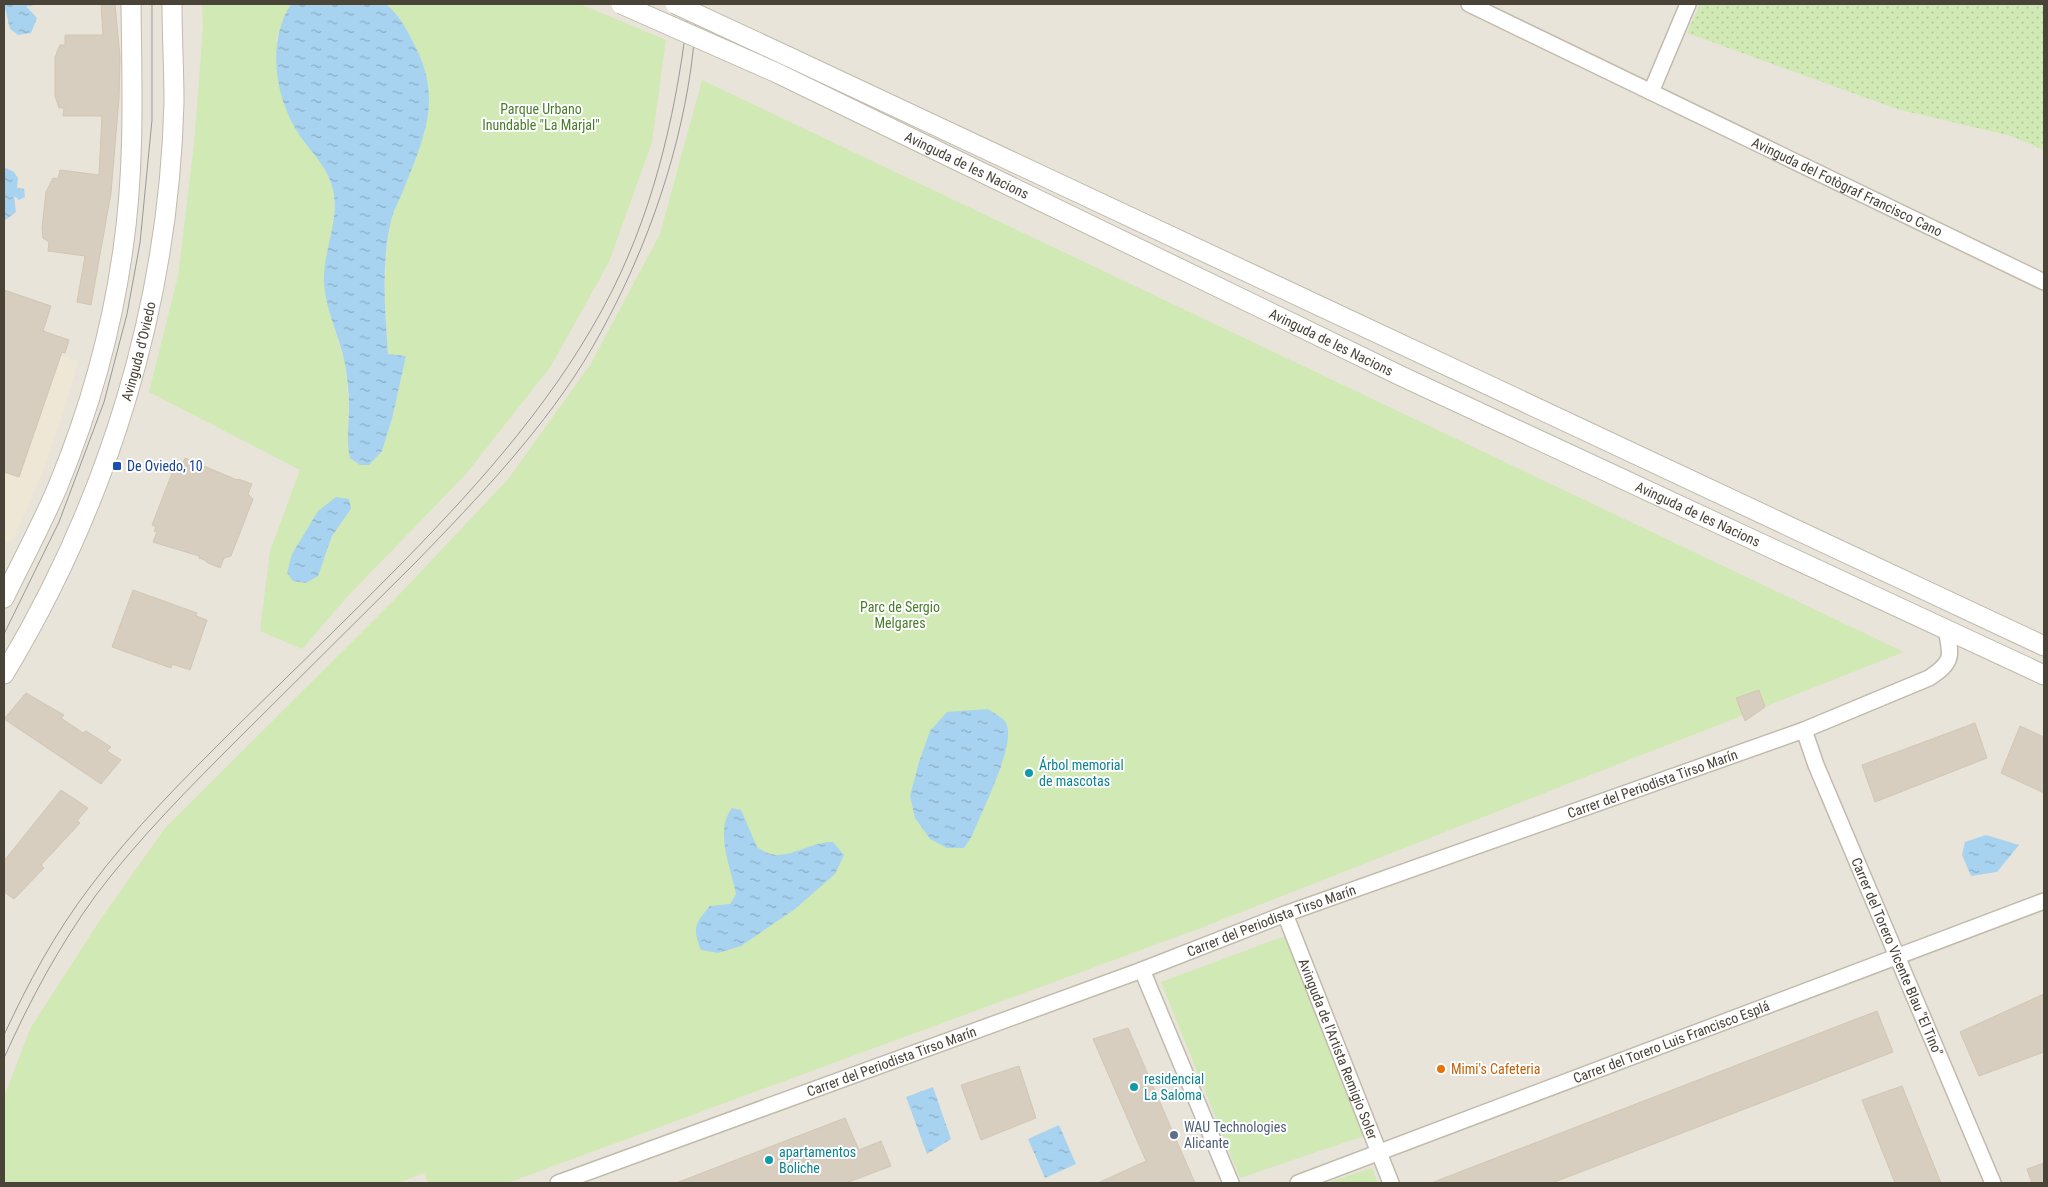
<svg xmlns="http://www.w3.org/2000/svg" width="2048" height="1187" viewBox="0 0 2048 1187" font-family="'Roboto Condensed',sans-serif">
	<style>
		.residential { fill: #e9e4d9 }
		.education { fill: #eee7d5 }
		.grass { fill: url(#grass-dots) }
		.park { fill: #d1e9b4; fill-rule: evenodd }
		.water { fill: url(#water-ripples) }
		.building { fill: #d7cec0; stroke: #d2c6b3 }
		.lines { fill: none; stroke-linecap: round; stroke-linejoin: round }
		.minor-casing { stroke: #c1baad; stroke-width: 18 }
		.tertiary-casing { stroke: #c1baad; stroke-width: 21 }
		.minor { stroke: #fff; stroke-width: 15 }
		.tertiary { stroke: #fff; stroke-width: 19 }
		.tram { stroke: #999; stroke-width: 1 }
		.tertiary-bridge-casing { stroke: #c1baad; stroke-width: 21; stroke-linecap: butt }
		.tertiary-bridge { stroke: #fff; stroke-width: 19 }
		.transit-dot { fill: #1a4fb4; stroke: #fff; stroke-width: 2 }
		.culture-dot { fill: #0f9aa8; stroke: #fff; stroke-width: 2 }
		.food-dot { fill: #e8710a; stroke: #fff; stroke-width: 2 }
		.service-dot { fill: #5c6f8a; stroke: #fff; stroke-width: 2 }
		.labels { text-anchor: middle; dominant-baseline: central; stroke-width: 4; stroke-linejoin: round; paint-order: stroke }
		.park-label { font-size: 14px; fill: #497c2b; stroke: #fff }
		.street-label { font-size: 14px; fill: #494338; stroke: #fff }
		.transit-label { font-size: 14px; fill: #164399; stroke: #fff; text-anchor: start }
		.culture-label { font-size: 14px; fill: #0d838f; stroke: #fff; text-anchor: start }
		.food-label { font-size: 14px; fill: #c56008; stroke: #fff; text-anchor: start }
		.service-label { font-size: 14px; fill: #4e5e75; stroke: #fff; text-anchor: start }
	</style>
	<defs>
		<pattern id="grass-dots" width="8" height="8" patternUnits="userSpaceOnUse" patternTransform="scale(1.25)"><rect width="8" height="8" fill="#d1e9b4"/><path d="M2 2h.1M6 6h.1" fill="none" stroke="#b5c99c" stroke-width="1.8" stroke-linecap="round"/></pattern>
		<pattern id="water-ripples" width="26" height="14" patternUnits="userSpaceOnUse" patternTransform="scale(1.25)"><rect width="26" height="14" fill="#a8d3f0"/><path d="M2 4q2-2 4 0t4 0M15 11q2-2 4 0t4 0" fill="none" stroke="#8badc3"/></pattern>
	</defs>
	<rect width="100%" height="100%" fill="#f5f2eb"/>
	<!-- residential -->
	<rect class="residential" x="4" y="4" width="2040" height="1179"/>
	<!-- education -->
	<polygon class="education" points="4,338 78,361 66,404 45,466 15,537 4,544"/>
	<!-- grass -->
	<polygon class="grass" points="1700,4 2044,4 2044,150 2011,136 1897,109 1687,33"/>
	<!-- park -->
	<g class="park">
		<path d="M202,4h89l-15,36 24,95 22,28 12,28v37l-7,28 -3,27 4,24 17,56 4,41 -1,24 34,23 10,-32 14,-63 -18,-2c-3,-43 -6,-90 3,-133 3,-12 10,-24 14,-35 21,-52 37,-90 9,-142 -7,-15 -15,-29 -28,-40h194l86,36 -14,102 -43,120 -58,104 -85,108 -119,123 -45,52 -42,-18 10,-80 30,-81 -151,-78 29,-116 16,-132 9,-117zM336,497l15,12 -19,27 -9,27z"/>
		<polygon points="702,80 1904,652 1198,929 507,1183 428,1183 424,1173 398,1183 4,1183 4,1097 30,1029 100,920 165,828 394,600 509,478 590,365 660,234"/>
		<polygon points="1285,936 1367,1135 1240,1178 1161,982"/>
		<polygon points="1372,1168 1378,1183 1326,1183"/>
	</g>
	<!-- water -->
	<g class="water">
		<polygon points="4,4 34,4 32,6 26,6 37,18 31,33 18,35 10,29"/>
		<path d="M291,4h95c13,11 21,25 28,40 28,52 12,90 -9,142 -4,11 -11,23 -14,35 -10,43 -6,89 -3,133l18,2 -14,63 -10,32 -13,14h-9l-10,-7c-4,-18 -1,-35 -1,-52 0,-14 -2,-29 -4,-42 -5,-27 -19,-52 -21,-80 -2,-32 16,-62 9,-94 -5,-22 -20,-36 -33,-54 -25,-37 -34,-93 -9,-132z"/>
		<polygon points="6,168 14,172 18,178 17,188 24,189 25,197 19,200 14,196 16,212 4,221 4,169"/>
		<polygon points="336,497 349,499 351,509 332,536 318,576 306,583 293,581 287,573 292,554 318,511"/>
		<path d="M988,709c5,4 15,8 18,14 11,21 -25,89 -34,113l-8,12h-17l-17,-9 -15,-21 -5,-22 9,-34 11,-31 17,-19z"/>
		<path d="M732,808l9,2 16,37c4,3 9,6 14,7 17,5 43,-13 62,-12l11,13 -9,19 -40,35 -54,37 -23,7 -17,-3c-9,-22 -6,-27 9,-44l20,-2 6,-10c-5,-26 -22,-63 -4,-86z"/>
		<polygon points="1986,835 2019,845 1997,872 1971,876 1962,855 1965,842"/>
		<polygon points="933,1087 951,1139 927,1154 906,1097"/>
		<polygon points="1059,1125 1076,1164 1045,1178 1028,1139"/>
	</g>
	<!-- building -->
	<g class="building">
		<polygon points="101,4 115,4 120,57 119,98 111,193 91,305 77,302 85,256 48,251 49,242 43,238 42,228 46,192 53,178 58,179 60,170 99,175 102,116 63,116 64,108 59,108 55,96 55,57 60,45 65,45 65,35 103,35"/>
		<polygon points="4,290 51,306 43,331 69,340 65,353 62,352 19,477 4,472"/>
		<polygon points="185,458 237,480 238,479 252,484 248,494 253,499 231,556 224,558 220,568 206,562 207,561 199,558 199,556 153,542 157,532 154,531 156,527 152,525 174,468 178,470 181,468"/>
		<polygon points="133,590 197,613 196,616 207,620 190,670 172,664 171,668 112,647"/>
		<polygon points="1759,690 1765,707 1745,721 1736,698"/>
		<polygon points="26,693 64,715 61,718 83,733 86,731 111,747 107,751 121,760 101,784 4,719"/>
		<polygon points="1975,723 1987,758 1875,802 1862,765"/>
		<polygon points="2020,726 2044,737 2044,793 2001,773"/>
		<polygon points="61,790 88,808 77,821 80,823 41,865 44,868 14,899 4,892 4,861"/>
		<polygon points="2044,994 2044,1052 1979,1076 1960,1032"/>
		<polygon points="1877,1011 1893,1052 1552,1183 1431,1183"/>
		<polygon points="1128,1028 1174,1135 1195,1183 1098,1183 1146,1161 1093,1039"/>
		<polygon points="1019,1066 1036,1118 981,1140 961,1085"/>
		<polygon points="1902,1086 1941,1183 1895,1183 1862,1100"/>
		<polygon points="845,1118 859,1150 881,1141 891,1166 846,1183 676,1183"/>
		<polygon points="2044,1163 2044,1183 2032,1183 2027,1169"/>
	</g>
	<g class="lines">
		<!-- minor casing -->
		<g class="minor-casing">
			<g id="minor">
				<path id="s1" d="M1469,4l575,278"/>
				<polyline points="1651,92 1688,4"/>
				<path id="s2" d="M1804,730l12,35 177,418"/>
				<path id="s3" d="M1285,914l106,269"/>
				<polyline points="1142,970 1231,1183"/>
				<path id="s4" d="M558,1183l584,-213 143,-56 519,-184 125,-52c24,-16 23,-21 17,-48"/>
				<path id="s5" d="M1298,1183l746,-282"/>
			</g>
		</g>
		<!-- tertiary casing -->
		<g class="tertiary-casing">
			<g id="tertiary">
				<polyline points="787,56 2044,646"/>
				<path id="s6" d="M777,73l624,303 643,299"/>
				<path d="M4,598c18,-37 38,-74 54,-112 31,-75 54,-157 65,-237 12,-81 9,-164 8,-245"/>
				<path id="s7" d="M4,674c104,-172 165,-370 170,-572 0,-33 -2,-66 -2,-98"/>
			</g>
		</g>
		<!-- minor -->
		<use href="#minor" class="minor"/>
		<!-- tertiary -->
		<use href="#tertiary" class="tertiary"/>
		<!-- tram -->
		<g class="tram">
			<polyline points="4,634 59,522 104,402 127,314 140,243 152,120 152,4"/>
			<path d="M4,1035c24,-52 51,-102 86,-148 43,-58 95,-109 146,-160 56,-55 112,-109 167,-165 80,-82 157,-168 209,-271 45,-90 66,-188 77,-287"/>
			<path d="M4,1058c26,-58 55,-112 92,-163 43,-57 94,-108 144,-158 58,-58 117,-116 175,-174 62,-64 132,-137 177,-215 49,-85 85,-182 99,-280 3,-21 4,-43 6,-64"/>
		</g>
		<!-- tertiary-bridge casing -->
		<g class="tertiary-bridge-casing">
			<g id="tertiary-bridge">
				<polyline points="621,4 777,73"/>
				<polyline points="675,4 787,56"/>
			</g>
		</g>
		<!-- tertiary-bridge -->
		<use href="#tertiary-bridge" class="tertiary-bridge"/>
	</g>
	<!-- markers -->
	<rect class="transit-dot" x="112" y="461" width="10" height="10" rx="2.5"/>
	<g class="culture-dot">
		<circle cx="1029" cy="773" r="5"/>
		<circle cx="1134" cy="1087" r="5"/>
		<circle cx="769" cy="1160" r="5"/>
	</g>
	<circle class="food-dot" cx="1441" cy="1069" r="5"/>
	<circle class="service-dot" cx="1174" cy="1135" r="5"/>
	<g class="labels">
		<!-- park labels -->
		<g class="park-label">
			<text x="541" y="109">Parque Urbano<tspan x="541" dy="16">Inundable "La Marjal"</tspan></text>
			<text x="900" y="607">Parc de Sergio<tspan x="900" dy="16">Melgares</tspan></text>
		</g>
		<!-- street labels -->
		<g class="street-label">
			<text stroke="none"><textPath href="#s6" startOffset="211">Avinguda de les Nacions</textPath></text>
			<text stroke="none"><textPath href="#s1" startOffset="420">Avinguda del Fotògraf Francisco Cano</textPath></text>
			<text stroke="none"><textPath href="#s6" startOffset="616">Avinguda de les Nacions</textPath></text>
			<text stroke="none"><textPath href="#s7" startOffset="351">Avinguda d'Oviedo</textPath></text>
			<text stroke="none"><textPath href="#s6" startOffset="1021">Avinguda de les Nacions</textPath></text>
			<text stroke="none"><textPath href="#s4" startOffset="1165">Carrer del Periodista Tirso Marín</textPath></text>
			<text stroke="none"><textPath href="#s4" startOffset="760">Carrer del Periodista Tirso Marín</textPath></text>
			<text stroke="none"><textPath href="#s2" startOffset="245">Carrer del Torero Vicente Blau "El Tino"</textPath></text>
			<text stroke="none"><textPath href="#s5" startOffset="399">Carrer del Torero Luis Francisco Esplá</textPath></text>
			<text stroke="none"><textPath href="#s3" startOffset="145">Avinguda de l'Artista Remigio Soler</textPath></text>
			<text stroke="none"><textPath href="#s4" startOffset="355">Carrer del Periodista Tirso Marín</textPath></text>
		</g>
		<!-- transit labels -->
		<g class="transit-label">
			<text x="127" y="466">De Oviedo, 10</text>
		</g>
		<!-- culture labels -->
		<g class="culture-label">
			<text x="1039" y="765">Árbol memorial<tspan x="1039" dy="16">de mascotas</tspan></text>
			<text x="1144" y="1079">residencial<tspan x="1144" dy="16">La Saloma</tspan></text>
			<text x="779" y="1152">apartamentos<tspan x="779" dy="16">Boliche</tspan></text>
		</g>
		<!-- food labels -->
		<g class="food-label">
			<text x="1451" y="1069">Mimi's Cafeteria</text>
		</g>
		<!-- service labels -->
		<g class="service-label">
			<text x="1184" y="1127">WAU Technologies<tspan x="1184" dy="16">Alicante</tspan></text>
		</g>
	</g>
	<!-- border -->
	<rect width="2048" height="1187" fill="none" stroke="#494338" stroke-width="10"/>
</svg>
